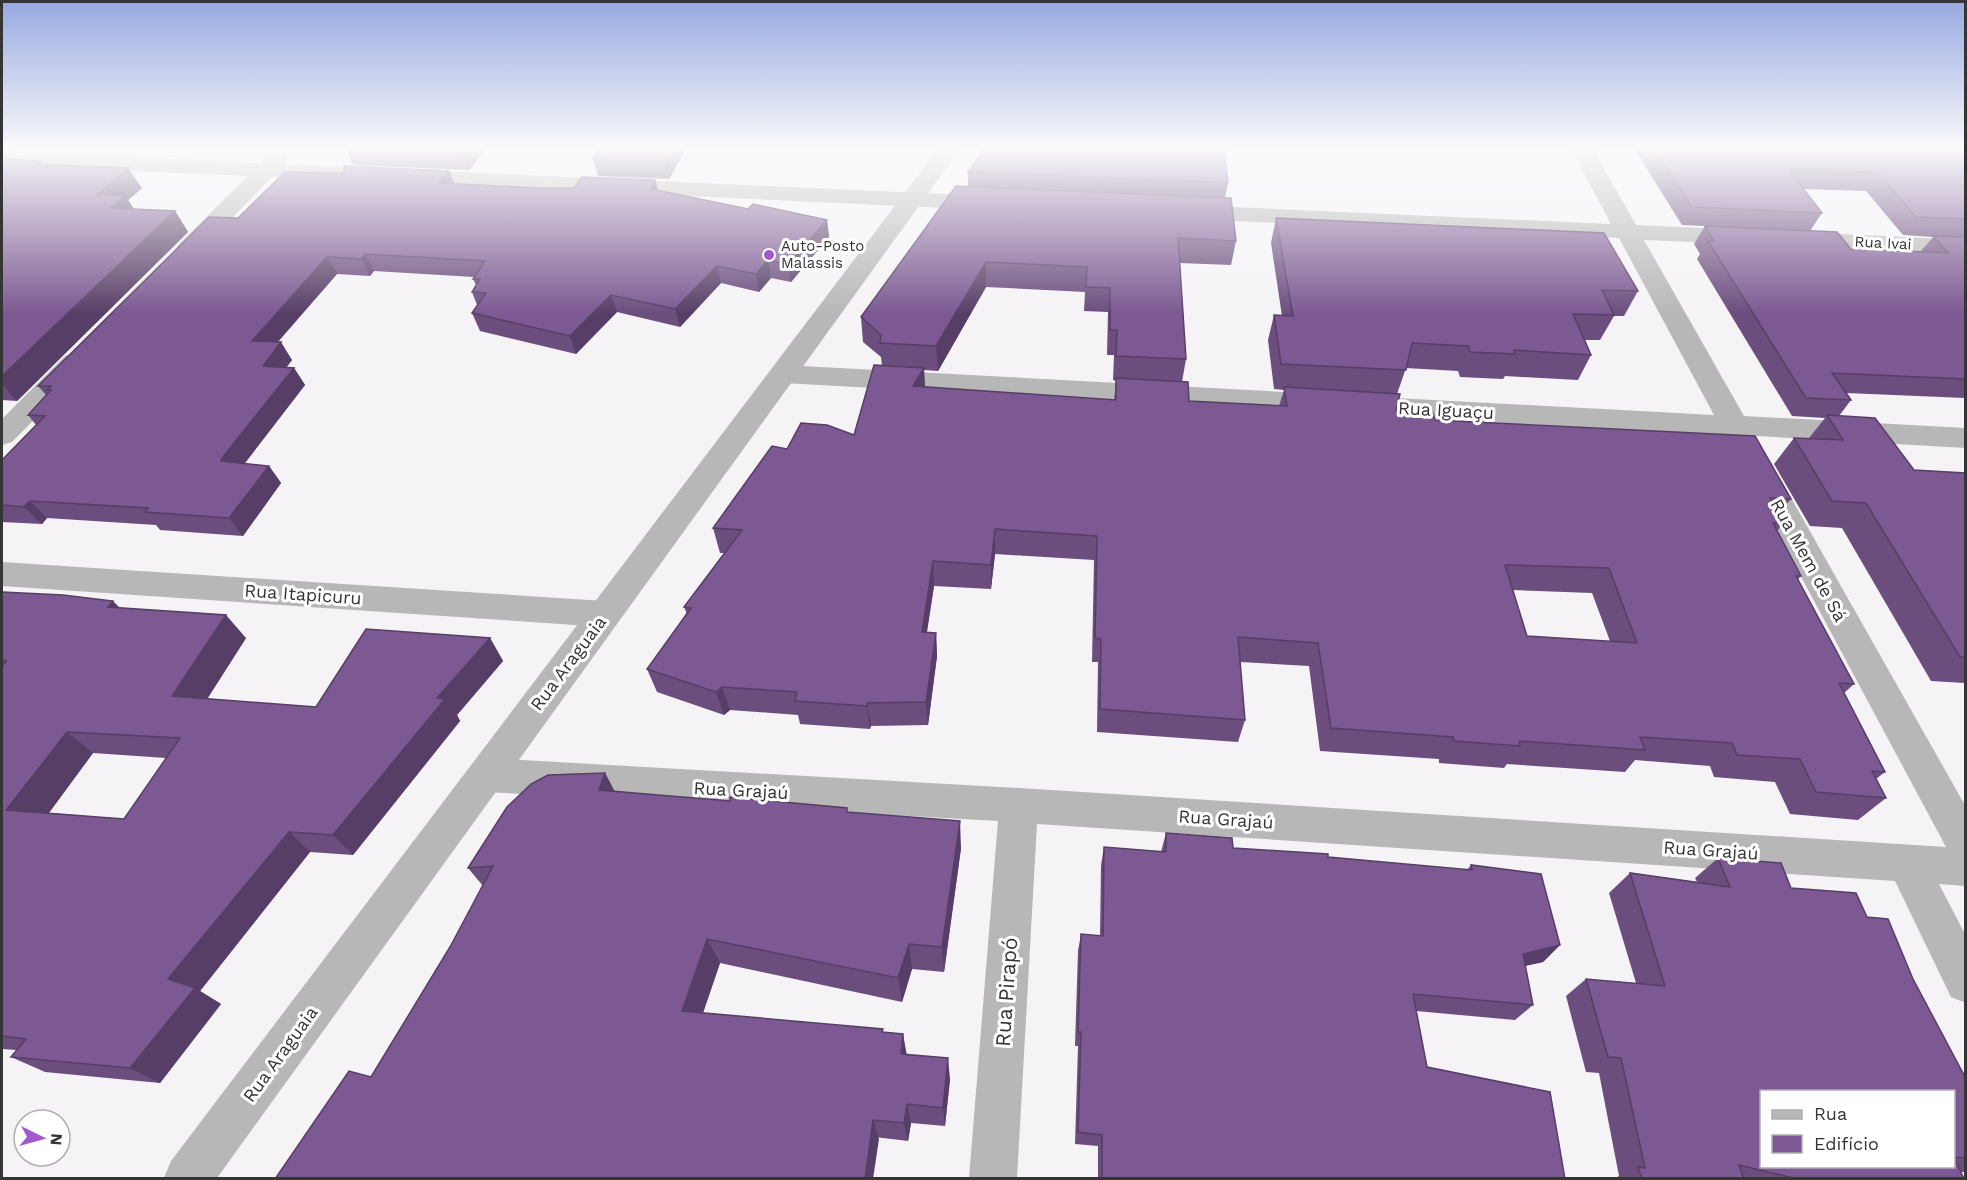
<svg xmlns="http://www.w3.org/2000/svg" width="1967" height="1180" viewBox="0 0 1967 1180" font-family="'Work Sans',sans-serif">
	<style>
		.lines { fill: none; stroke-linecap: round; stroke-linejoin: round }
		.minor { fill: #b8b7b8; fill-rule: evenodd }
		.tertiary { fill: #b8b7b8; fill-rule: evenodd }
		.wall { fill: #6b4d7e; fill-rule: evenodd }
		.shaded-wall { fill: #573e66 }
		.building { fill: #7c5992; stroke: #573e66; stroke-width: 1.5; fill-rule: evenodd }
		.poi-dot { fill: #a359cd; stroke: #fff; stroke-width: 2 }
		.labels { text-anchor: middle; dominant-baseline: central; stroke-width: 6; stroke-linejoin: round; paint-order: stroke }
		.far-street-label { font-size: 15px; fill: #363536; stroke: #fff }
		.far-poi-label { font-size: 15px; fill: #363536; stroke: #fff; text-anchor: start }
		.street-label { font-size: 18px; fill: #363536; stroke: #fff }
		.near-street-label { font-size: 21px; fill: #363536; stroke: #fff }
	</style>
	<rect width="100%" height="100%" fill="#f5f3f6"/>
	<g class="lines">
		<!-- minor -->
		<g class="minor">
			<polygon points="1571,149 1593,149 1636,225 1745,230 1753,232 1757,237 1753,242 1745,244 1644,240 1744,416 1966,428 1966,448 1756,436 1966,807 1966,886 1939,884 1966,936 1966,1003 1951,997 1895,881 1037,824 1017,1178 969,1178 998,821 486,792 473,787 467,775 473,763 486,758 1019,788 1946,847 1725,435 783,383 773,380 769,374 773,368 783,365 1714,415 1619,238 1188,219 1180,217 1176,212 1180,207 1188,205 1611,224"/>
			<path d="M2,151l258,12c8,-8 13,-10 24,-8l3,5 -3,4 706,32 8,2 3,5 -3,5 -8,2 -718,-33 -75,77 -9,2 -9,-2 -3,-5 3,-5 69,-68 -246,-11z"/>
			<polygon points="1799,232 1966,240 1966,254 1791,244 1787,239 1791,234"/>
			<polygon points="75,353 85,356 89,362 85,368 12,442 2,445 2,419 65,356"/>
			<polygon points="2,562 605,601 617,605 622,614 617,623 605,627 2,586"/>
		</g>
		<!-- tertiary -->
		<polygon class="tertiary" points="938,149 960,149 217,1178 164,1178 171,1161"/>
	</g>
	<!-- wall -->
	<g class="wall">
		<polygon points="346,149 486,149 469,170 353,165"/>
		<polygon points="599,149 686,149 669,179 598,176 593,159"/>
		<polygon points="1629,149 1965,149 1965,398 1846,393 1851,400 1839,416 1914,470 1965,473 1965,683 1931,681 1842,528 1810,526 1774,464 1794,438 1809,438 1825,418 1792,416 1697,259 1700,254 1694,244 1705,226 1851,249 1921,251 1933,237 1903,235 1866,191 1804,189 1822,213 1810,231 1682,225 1635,150 1630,150"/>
		<polygon points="2,159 40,161 42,164 142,188 128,200 134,210 175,211 188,232 17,401 2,400"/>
		<path d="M968,172l260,11 -3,15 11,43 -5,24 -51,-2 6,96 -4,23 7,19 90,5 5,-16 -10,-1 -6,-49 6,-25 8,1 -11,-73 5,-25 362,73 -14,25h-10l-14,24h-15l6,15 -13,25 -73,-4 -2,3 -43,-2 -2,-6 -52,-3 -9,26 -1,17 395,88 -13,15 6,9 -7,8 24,45 -3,3 56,105 -10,9 41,79 -9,7 10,19 -28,22 -68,-6 -15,-32 -61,-5 -4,-11 -75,-6 -10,12 -118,-8 -3,4 -65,-5v-4l-119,-8 -11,-85 -69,-4 5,58 -7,22 -141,-10 1,-70h-6l2,-102 -99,-6 -4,35 -57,-3 -7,46 9,1 1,23 -9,69 -57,1 -1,3 -70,-5 -2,-9 -68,-5 -6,5 -67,-23 -10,-23 40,-55 -3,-7 40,-54h-4l-7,-25 74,-79 67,-14 28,-69 -1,-9 -18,-15 -2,-25 107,-130zM986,287l99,5 -1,19 24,1 -1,43h7l-1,25 3,1 -2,19 -189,-13 -1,-17 14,1zM1513,590l79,3 18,48 -83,-5z"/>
		<polygon points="655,180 658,190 748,209 827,220 829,237 791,282 771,278 759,292 721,283 680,327 617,312 576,354 480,331 472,313 477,305 472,292 476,285 473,279 474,277 374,271 370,276 337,274 278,342 292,360 286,367 294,368 305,385 244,464 269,466 281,483 243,536 160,530 156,525 47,518 42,524 2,522 2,460 36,425 28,415 46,395 38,386 238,218 454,184 540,188 574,188"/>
		<path d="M2,592l118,16 126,30 -39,61 109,8 174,-69 13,23 -46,54 3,6 -107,134 -43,-3 -110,139 21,13 -61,79 -115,-11 -34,-15 6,-7 -15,-1zM93,753l73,5 -42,61 -75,-6z"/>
		<polygon points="605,773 615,792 848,812 961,848 944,972 912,969 902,1002 720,963 703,1013 903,1034 906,1055 950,1079 945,1126 911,1123 908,1141 371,1077 450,947 483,886 468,868"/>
		<polygon points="1166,833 1233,848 1467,870 1471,865 1560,945 1543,962 1525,966 1533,1005 1515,1020 1416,1011 1427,1067 1565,1179 1098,1179 1098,1146 1075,1144 1078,1046 1075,1046 1078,951 1081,934 1100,936 1101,865 1104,847 1161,852"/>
		<polygon points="1718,858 1791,888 1867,917 1913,979 1965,1077 1965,1172 1961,1172 1964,1179 1614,1179 1619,1176 1599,1073 1586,1072 1566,996 1586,979 1636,983 1609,893 1630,873 1697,882 1695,878"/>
	</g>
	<!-- shaded-wall -->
	<g class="shaded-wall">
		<polygon points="461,149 486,149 469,170"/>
		<polygon points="673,149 686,149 669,179 665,162"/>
		<polygon points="128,168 142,188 128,200 139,216 125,229 98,194"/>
		<polygon points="449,171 456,188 439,183"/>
		<polygon points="655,180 660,197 651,189"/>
		<polygon points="175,211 188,232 17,401 2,384 2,376"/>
		<polygon points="827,220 829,237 791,282 788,265"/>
		<polygon points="365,254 374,271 370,276 362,259"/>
		<polygon points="327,257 337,274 263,358 252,341"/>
		<polygon points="768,260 771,278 759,292 756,274"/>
		<polygon points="986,262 986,287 938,371 936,346"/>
		<polygon points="717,266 721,283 680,327 675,309"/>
		<polygon points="611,295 617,312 576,354 570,336"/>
		<polygon points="281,342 292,360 274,384 263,366"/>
		<polygon points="294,368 305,385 235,476 221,461 222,458"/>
		<polygon points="924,368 925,393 913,386"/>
		<polygon points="269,466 281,483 243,536 229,518"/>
		<polygon points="30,501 47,518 42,524 24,507"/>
		<polygon points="995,529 995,554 991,589 991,565"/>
		<polygon points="933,561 934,586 923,655 922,632"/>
		<polygon points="113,601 136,624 108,607"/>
		<polygon points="226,615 246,638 195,718 172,696"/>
		<polygon points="936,633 937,656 928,725 926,702"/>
		<polygon points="490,638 503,661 457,715 460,721 353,855 333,835 437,698"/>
		<polygon points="722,687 730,710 724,715 716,692"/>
		<polygon points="867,703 871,726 870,729 867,706"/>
		<polygon points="67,732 93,753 36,830 6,810"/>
		<polygon points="605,773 620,802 599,790"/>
		<polygon points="960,821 961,848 944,972 942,947"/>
		<polygon points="289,832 310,852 200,991 221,1004 160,1083 130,1068 168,979"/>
		<polygon points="707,939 720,963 696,1033 682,1011"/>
		<polygon points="909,944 912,969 902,1002 898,978"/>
		<polygon points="1560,945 1543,962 1506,970 1523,954"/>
		<polygon points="903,1034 907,1056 901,1054"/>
		<polygon points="948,1058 950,1079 945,1126 943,1108"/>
		<polygon points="907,1104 911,1123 908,1141 904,1123"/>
		<polygon points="873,1120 879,1139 873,1179 865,1179"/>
	</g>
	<!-- building -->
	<g class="building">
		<polygon points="599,149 673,149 665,162 593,159"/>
		<polygon points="984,149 1224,149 1228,183 968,172"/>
		<polygon points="1654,149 1965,149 1965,219 1916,217 1878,173 1789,170 1822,213 1692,207"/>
		<polygon points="2,159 40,161 36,164 128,168 98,194 125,196 110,208 175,211 2,376"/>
		<polygon points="344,166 449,171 439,183 540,188 574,188 582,177 655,180 651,189 748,209 753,204 827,220 788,265 768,260 756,274 717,266 675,309 611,295 570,336 472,313 486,293 472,292 480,279 473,279 485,261 365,254 362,259 327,257 252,341 281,342 263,366 294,368 222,458 221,461 269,466 229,518 145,512 148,508 30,501 24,507 2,505 2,460 45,416 28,415 51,390 47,390 51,386 38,386 209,217 238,218 285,172 344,173"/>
		<polygon points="956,186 1231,198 1236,241 1178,238 1186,359 1116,356 1117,330 1110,330 1110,288 1086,287 1087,267 986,262 936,346 880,343 881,335 861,317"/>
		<polygon points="1276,218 1604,233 1638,291 1602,290 1614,315 1573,314 1591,355 1514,350 1515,354 1470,352 1468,346 1412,343 1406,370 1281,364 1274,315 1293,316"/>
		<polygon points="1705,226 1837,232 1851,249 1948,253 1933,236 1965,237 1965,379 1832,373 1851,400 1806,398 1708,241 1714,241"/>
		<path d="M874,365l50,3 -11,18 203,14v-22l72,4 1,19 98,5 -3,-19 116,7 -4,17 37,2 2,7 320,16 36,63 -21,-1 14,25h-11l28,53h-5l58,108 -15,-1 46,89 -13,-1 14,27 -70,-6 -16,-33 -63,-4 -5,-12 -92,-6 5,13 -126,-9 1,5 -66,-5 -1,-4 -122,-9 -13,-85 -80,-6 7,83 -145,-11 1,-70 -6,-1 2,-102 -102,-7 -4,36 -58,-4 -11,71 14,1 -10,69 -59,1v3l-72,-5 2,-9 -75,-5 -6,5 -69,-23 44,-61 -7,-1 58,-77 -29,-2 59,-82 15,3 14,-26 26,2 27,10zM1505,565l104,3 28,75 -110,-7z"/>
		<polygon points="1827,415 1875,418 1914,470 1965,473 1965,657 1960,657 1866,503 1832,501 1794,438 1843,440"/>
		<path d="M2,592l61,3 50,6 -5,6 118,8 -54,81 144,11 50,-78 124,9 -53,60 8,1 -112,136 -44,-3 -121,147 27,9 -65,80 -119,-11 15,-18 -24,-3v-370l4,-5 -4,-1zM67,732l113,6 -56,81 -118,-9z"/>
		<polygon points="605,773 599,790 730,801 730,797 847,808 847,812 960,821 942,947 909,944 898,978 707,939 682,1011 883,1029 882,1032 903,1034 901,1054 948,1058 943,1108 907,1104 904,1123 873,1120 865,1179 275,1179 349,1071 371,1077 450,947 493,866 468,868 507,807 531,784 548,775"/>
		<polygon points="1166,833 1232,838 1233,848 1328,854 1328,857 1472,870 1471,865 1541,874 1560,945 1523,954 1533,1005 1413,994 1427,1067 1550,1092 1565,1179 1102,1179 1102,1135 1078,1132 1081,1032 1078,1032 1081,934 1103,936 1104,847 1166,852"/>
		<path d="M1718,858l63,5 10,25 65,5 11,24 21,2 25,60 52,98v81l-11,-1 10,22h-166l-59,-14 5,14h-102l-4,-12 7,1 -24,-110 -13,-1 -22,-78 79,7 -35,-113 100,14zM1761,1092h192v75h-192z"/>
	</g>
	<!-- sky -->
	<linearGradient id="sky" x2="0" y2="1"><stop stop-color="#96a8e0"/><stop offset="0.47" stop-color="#fafafb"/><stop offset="1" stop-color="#fafafb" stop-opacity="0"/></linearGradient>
	<rect width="1967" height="314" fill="url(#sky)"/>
	<!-- markers -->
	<circle class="poi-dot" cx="769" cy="255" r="6"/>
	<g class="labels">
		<!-- far-street labels -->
		<g class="far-street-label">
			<text transform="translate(1883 243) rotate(3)">Rua Ivai</text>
		</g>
		<!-- far-poi labels -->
		<g class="far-poi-label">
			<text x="781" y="246">Auto-Posto<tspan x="781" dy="17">Malassis</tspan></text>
		</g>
		<!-- street labels -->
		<g class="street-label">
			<text transform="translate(1446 410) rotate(3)">Rua Iguaçu</text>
			<text transform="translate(1809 560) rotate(61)">Rua Mem de Sá</text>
			<text transform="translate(303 594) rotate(4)">Rua Itapicuru</text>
			<text transform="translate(568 663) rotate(-53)">Rua Araguaia</text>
			<text transform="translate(741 790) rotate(3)">Rua Grajaú</text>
			<text transform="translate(1226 819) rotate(4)">Rua Grajaú</text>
			<text transform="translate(1711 850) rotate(4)">Rua Grajaú</text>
			<text transform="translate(280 1054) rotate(-54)">Rua Araguaia</text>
		</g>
		<!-- near-street labels -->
		<g class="near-street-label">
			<text transform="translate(1006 992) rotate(-86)">Rua Pirapó</text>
		</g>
	</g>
	<!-- border -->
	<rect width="1967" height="1180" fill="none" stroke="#363536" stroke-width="6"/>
	<!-- legend -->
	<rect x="1760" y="1090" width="195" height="78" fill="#ffffff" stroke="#afaeaf" stroke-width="1.5"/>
	<rect x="1772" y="1110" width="30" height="9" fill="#b8b7b8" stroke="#afaeaf" stroke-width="1.5"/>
	<text x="1814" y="1120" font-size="18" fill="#363536">Rua</text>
	<rect x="1772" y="1135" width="30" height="18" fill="#7c5992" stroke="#afaeaf" stroke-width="1.5"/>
	<text x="1814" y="1150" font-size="18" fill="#363536">Edifício</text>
	<!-- north arrow -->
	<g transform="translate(42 1138) rotate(95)"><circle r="28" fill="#ffffff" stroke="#afaeaf" stroke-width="1.5"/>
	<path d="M0-4.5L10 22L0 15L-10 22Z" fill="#a359cd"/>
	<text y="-9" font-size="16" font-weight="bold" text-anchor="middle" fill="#363536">N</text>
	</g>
</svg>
